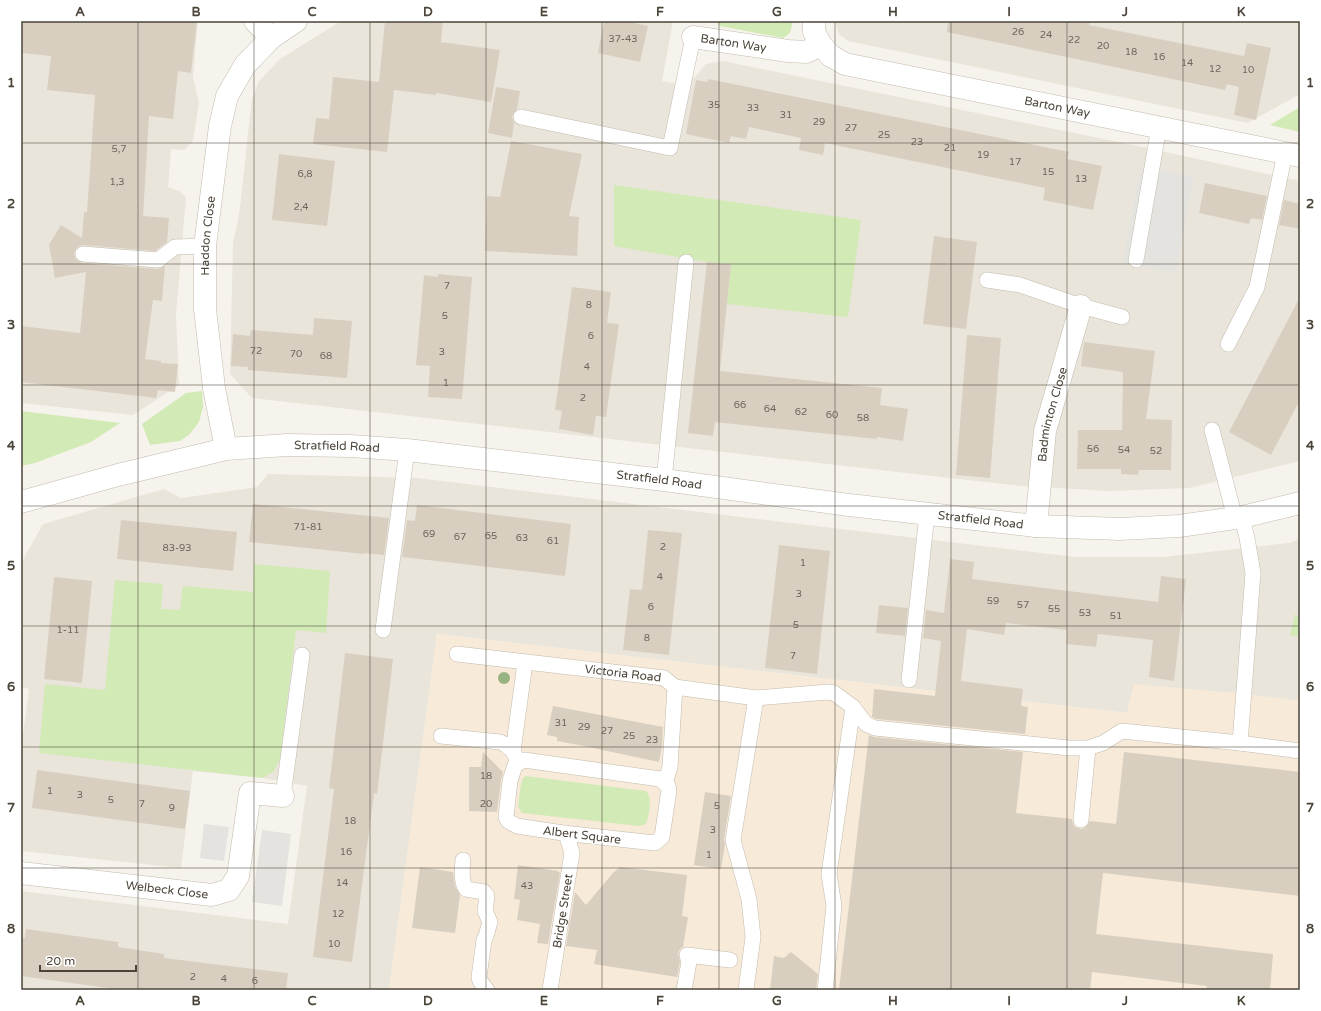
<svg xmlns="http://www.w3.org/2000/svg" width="1321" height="1011" viewBox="0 0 1321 1011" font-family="'Varela Round',sans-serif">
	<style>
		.residential { fill: #eae5da }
		.commercial { fill: #f7ead8 }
		.green { fill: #d2eab5 }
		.parking { fill: #e5e3e0 }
		.building { fill: #d8cfc1 }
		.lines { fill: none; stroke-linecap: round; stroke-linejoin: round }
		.service-casing { stroke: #c2bbae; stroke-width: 16 }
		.minor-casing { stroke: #c2bbae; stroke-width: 23 }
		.service { stroke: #fff; stroke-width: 15 }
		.minor { stroke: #fff; stroke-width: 22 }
		.tree { fill: #97b381 }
		.grid { fill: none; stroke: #4b4439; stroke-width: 1; stroke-opacity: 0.55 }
		.labels { text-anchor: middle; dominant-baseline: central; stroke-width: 3; stroke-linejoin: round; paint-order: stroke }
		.number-label { font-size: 10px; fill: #6e675b }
		.street-label { font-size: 12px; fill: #4b4439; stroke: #fff }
		.neatline { fill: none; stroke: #4b4439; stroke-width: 1.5 }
		.grid-label { font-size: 13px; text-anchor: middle; font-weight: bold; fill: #4b4439 }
	</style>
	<rect width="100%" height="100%" fill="#f6f3ec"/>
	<!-- residential -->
	<g class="residential">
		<polygon points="21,21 198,21 193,77 199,103 193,141 184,150 171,149 168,187 181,192 186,198 176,314 179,385 133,415 21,403"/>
		<polygon points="341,21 673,21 662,81 690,87 692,80 706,64 723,61 1133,145 1300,181 1300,461 1189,488 1109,491 1020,486 252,398 230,374 233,242 239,216 252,98 259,81 280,59"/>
		<polygon points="835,21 1300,21 1300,94 1248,123 848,41 839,34"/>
		<polygon points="268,474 417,478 1075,557 1163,557 1289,543 1300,539 1300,701 1244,694 1134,685 1127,713 437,634 389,990 21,990 21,891 288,924 307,786 263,778 193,771 181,868 21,851 21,749 29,689 21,687 21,563 43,524 164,489 181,498 257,487"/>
	</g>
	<!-- commercial -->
	<polygon class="commercial" points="437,634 1127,713 1134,684 1244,694 1300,701 1300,990 389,990"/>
	<!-- green -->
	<g class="green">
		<polygon points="716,21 793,21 790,33 783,38 720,26"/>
		<polygon points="1300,107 1300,132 1270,125"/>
		<polygon points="614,185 861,220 848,317 727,304 731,264 707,262 614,246"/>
		<polygon points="202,391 203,407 199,422 190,434 180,441 150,445 142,424 186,393"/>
		<polygon points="21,411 120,423 91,442 35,463 21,466"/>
		<polygon points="254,564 330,571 326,633 296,630 280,759 274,771 263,778 39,753 45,684 105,690 115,580 163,584 161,609 180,610 183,586 253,592"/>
		<polygon points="1295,614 1300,617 1300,637 1290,635"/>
		<path d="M526,776l120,15c7,7 3,24 0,33l-7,2 -117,-13 -4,-6 3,-23 2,-6z"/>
	</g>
	<!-- parking -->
	<g class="parking">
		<polygon points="1141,166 1194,177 1176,273 1122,263"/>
		<polygon points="204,824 229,827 224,861 200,858"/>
		<polygon points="262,830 291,834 282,906 252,902"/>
	</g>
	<!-- building -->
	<g class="building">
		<polygon points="21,21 197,21 191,73 178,71 173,119 149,116 143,216 169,218 167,242 155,251 83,245 79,246 76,249 74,254 75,258 78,261 82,263 157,269 165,266 162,301 153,300 145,359 161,361 161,363 178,364 175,392 158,390 156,398 21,382 21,326 80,333 86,272 55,278 49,245 61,225 82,238 84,212 87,212 95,95 47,90 51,56 21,53"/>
		<polygon points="385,21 443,21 441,42 500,50 491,102 436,93 436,95 394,90 387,152 313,144 316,118 329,119 333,77 379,82"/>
		<polygon points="604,21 626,21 648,26 640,62 598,53"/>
		<polygon points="948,21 1090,21 1089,25 1244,56 1247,43 1271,48 1256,120 1234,115 1239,87 1227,84 1225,90 947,32"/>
		<polygon points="708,79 1069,152 1067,159 1102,166 1093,210 1043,200 1045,188 825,143 823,155 799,150 801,138 749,127 746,139 731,136 729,143 686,134 696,80 707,82"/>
		<polygon points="496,87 520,91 517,109 512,116 514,123 512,138 488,133"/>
		<polygon points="511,141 582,154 569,216 579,217 577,256 485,251 487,196 500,197"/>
		<polygon points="279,154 335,161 327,226 272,220"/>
		<polygon points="1205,183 1267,196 1262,220 1251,218 1249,224 1199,213"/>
		<polygon points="1284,200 1300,204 1300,229 1279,225"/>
		<polygon points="934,236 977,242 966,329 923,324"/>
		<polygon points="707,262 731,264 720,371 882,388 880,405 908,409 903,441 877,437 877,439 715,422 713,436 688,433"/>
		<polygon points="438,274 472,277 462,399 428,397 430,366 416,365 424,275 438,277"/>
		<polygon points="572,287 611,292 607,323 619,324 606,417 596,416 593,435 559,429 562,411 555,410"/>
		<polygon points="1300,297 1300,400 1271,455 1229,432"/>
		<polygon points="314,318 352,321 347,378 248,370 248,367 231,366 233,334 250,336 251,330 313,335"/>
		<polygon points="967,335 1001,338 990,478 956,475"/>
		<polygon points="1084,342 1155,351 1146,419 1172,420 1171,470 1139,470 1138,475 1121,474 1121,469 1077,469 1078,430 1122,430 1123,372 1081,366"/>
		<polygon points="253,504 389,518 384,555 364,553 364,554 249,542"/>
		<polygon points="417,505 571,524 565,576 402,557 407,520 415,521"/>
		<polygon points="121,520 237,532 233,571 117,559"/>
		<polygon points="648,530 682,533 669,655 623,650 630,589 642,590"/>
		<polygon points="779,545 830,551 817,674 765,668"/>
		<polygon points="950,559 974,562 972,579 1158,602 1161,576 1186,579 1174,681 1149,677 1153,640 1098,634 1096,647 1066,644 1067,630 1006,623 1004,635 967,629 961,681 1023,689 1021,706 1028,707 1025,734 877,719 872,717 874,689 935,696 941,641 923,638 926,610 944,613"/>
		<polygon points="54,577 92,581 82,683 44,679"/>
		<polygon points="879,605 908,608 905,636 876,633"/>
		<polygon points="345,653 393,659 377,794 374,793 352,962 313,957 334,789 329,788"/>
		<polygon points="553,706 663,727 662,746 659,762 579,745 557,741 557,737 547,735"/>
		<polygon points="869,735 874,737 1023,752 1016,813 1072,819 1073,824 1075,827 1081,829 1085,828 1090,821 1116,824 1124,752 1300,772 1300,896 1103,873 1096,934 1273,954 1270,990 1206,990 1207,986 1092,972 1090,990 839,990"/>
		<polygon points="483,752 503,772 501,780 497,812 469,811 469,767 481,767"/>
		<polygon points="37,770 190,791 185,829 32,808"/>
		<polygon points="705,792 731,796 724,839 725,844 721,869 694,865"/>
		<polygon points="518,865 558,871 560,873 548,944 537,943 540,924 517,920 520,900 514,899"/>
		<polygon points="420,867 453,872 455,886 460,895 455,933 412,928"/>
		<polygon points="620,867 687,875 682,916 688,917 683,947 680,949 678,953 680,962 677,977 594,964 597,950 566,946 575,892 586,905 613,873"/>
		<polygon points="26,929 118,942 118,947 164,954 164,958 288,973 286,990 122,990 21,976 21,937 25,938"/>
		<polygon points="791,952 818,974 816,990 770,990 774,956 784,958"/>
	</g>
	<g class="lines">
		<!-- service casing -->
		<g class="service-casing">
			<g id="service">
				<polyline points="521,117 670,148 693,37"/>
				<polyline points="83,254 158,260 175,247 205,246"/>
				<polyline points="1136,260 1159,127"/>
				<polyline points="987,280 1020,285 1081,306 1122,317"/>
				<polyline points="1228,344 1257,287 1285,153"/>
				<polyline points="1212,430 1235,518"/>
				<polyline points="664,480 686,262"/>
				<polyline points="383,630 407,450"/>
				<path id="s1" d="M457,654l207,24 11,9 81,11 72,-6 6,1 19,14"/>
				<polyline points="909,680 927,514"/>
				<path d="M441,736l59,6c11,4 14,11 19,21"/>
				<polyline points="1240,743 1253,573 1247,538 1242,517"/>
				<polyline points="513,751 525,663"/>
				<polygon points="524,760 660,779 668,786 669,790 662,837 655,843 563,833 517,826 508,821 506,817 510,781 515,765"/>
				<polyline points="665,783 670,767 675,687"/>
				<polyline points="283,796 302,655"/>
				<polyline points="1081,820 1088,748"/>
				<path d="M463,860c-1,7 -2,23 3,29l18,3 3,4 -2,15 5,11 -4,14 -2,4 -5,37 1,4 7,9"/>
				<path id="s2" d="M550,990l22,-137 -6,-20"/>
				<polyline points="684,990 689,962 687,955 730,960"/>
				<polyline points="746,990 753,937 749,899 733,840 756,698"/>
				<polyline points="825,990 834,906 829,874 853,707 866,724 875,728 1069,748 1088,748 1103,743 1122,731 1240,743 1300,751"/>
			</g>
		</g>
		<!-- minor casing -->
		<g class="minor-casing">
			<g id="minor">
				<polyline points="255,21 271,38"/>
				<polyline points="814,21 814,32 821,45"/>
				<path id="s3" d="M693,37l95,14 18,1 15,-7 10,11 14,8 455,92"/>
				<path id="s4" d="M226,449l-12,-61 -9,-79v-63l15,-120 7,-30 18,-31 26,-27 25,-17"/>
				<path id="s5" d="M21,502l97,-27 108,-26 61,-4 64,1 56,4 257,30 185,25 187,21 84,3 59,-3 63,-9 58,-14"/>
				<path id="s6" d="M1036,526l9,-95 36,-125"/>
				<path id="s7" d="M21,873l191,22 17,-5 9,-14 12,-83 33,3"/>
			</g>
		</g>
		<!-- service -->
		<use href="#service" class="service"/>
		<!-- minor -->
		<use href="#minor" class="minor"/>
	</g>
	<!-- trees -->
	<circle class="tree" cx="504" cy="678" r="6"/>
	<!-- grid -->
	<path class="grid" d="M138,21v969M254,21v969M370,21v969M486,21v969M602,21v969M719,21v969M835,21v969M951,21v969M1067,21v969M1183,21v969M21,143h1279M21,264h1279M21,385h1279M21,506h1279M21,626h1279M21,747h1279M21,868h1279"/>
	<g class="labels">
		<!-- number labels -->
		<g class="number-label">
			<text x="1018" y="32">26</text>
			<text x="1046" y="35">24</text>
			<text x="623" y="39">37-43</text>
			<text x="1074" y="40">22</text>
			<text x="1103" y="46">20</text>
			<text x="1131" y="52">18</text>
			<text x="1159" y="57">16</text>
			<text x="1187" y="63">14</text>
			<text x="1215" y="69">12</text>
			<text x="1248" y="70">10</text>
			<text x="714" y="105">35</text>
			<text x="753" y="108">33</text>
			<text x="786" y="115">31</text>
			<text x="819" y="122">29</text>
			<text x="851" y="128">27</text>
			<text x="884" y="135">25</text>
			<text x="917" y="142">23</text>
			<text x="950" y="148">21</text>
			<text x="119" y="149">5,7</text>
			<text x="983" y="155">19</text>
			<text x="1015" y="162">17</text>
			<text x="1048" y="172">15</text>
			<text x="305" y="174">6,8</text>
			<text x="1081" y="179">13</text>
			<text x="117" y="182">1,3</text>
			<text x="301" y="207">2,4</text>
			<text x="447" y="286">7</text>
			<text x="589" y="305">8</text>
			<text x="445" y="316">5</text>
			<text x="591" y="336">6</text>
			<text x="256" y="351">72</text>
			<text x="442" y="352">3</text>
			<text x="296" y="354">70</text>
			<text x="326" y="356">68</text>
			<text x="587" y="367">4</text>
			<text x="446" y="383">1</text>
			<text x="583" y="398">2</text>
			<text x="740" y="405">66</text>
			<text x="770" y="409">64</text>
			<text x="801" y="412">62</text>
			<text x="832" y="415">60</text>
			<text x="863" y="418">58</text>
			<text x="1093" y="449">56</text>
			<text x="1124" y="450">54</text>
			<text x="1156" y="451">52</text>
			<text x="308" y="527">71-81</text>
			<text x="429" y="534">69</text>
			<text x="491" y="536">65</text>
			<text x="460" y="537">67</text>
			<text x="522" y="538">63</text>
			<text x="553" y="541">61</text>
			<text x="663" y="547">2</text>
			<text x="177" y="548">83-93</text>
			<text x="803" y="563">1</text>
			<text x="660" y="577">4</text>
			<text x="799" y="594">3</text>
			<text x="993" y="601">59</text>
			<text x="1023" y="605">57</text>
			<text x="651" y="607">6</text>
			<text x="1054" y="609">55</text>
			<text x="1085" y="613">53</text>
			<text x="1116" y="616">51</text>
			<text x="796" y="625">5</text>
			<text x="68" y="630">1-11</text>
			<text x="647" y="638">8</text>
			<text x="793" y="656">7</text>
			<text x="561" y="723">31</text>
			<text x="584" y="727">29</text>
			<text x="607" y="731">27</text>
			<text x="629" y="736">25</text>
			<text x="652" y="740">23</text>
			<text x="486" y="776">18</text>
			<text x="50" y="791">1</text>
			<text x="80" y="795">3</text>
			<text x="111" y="800">5</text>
			<text x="142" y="804">7</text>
			<text x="486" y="804">20</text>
			<text x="717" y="806">5</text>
			<text x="172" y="808">9</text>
			<text x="350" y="821">18</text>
			<text x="713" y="830">3</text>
			<text x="346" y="852">16</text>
			<text x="709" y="855">1</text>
			<text x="342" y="883">14</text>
			<text x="527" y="886">43</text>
			<text x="338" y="914">12</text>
			<text x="334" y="944">10</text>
			<text x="193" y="977">2</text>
			<text x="224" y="979">4</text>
			<text x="255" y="981">6</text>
		</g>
		<!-- street labels -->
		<g class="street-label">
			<text stroke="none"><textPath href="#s3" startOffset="41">Barton Way</textPath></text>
			<text stroke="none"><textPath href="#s3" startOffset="378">Barton Way</textPath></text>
			<text stroke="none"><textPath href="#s4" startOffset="215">Haddon Close</textPath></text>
			<text stroke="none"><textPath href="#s6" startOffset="113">Badminton Close</textPath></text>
			<text stroke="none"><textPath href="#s5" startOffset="323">Stratfield Road</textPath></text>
			<text stroke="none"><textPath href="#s5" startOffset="647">Stratfield Road</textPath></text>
			<text stroke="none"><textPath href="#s5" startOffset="971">Stratfield Road</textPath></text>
			<text stroke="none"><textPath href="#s1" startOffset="167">Victoria Road</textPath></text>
			<text transform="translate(582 835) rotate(7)">Albert Square</text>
			<text stroke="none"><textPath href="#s7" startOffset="147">Welbeck Close</textPath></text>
			<text stroke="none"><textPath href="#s2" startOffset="80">Bridge Street</textPath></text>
		</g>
	</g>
	<!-- border -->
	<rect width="1321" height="1011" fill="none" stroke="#ffffff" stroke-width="44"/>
	<!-- scale -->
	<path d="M40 965v6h96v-6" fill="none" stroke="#4b4439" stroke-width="2"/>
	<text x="46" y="965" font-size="12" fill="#4b4439" stroke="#ffffff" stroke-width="3" paint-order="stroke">20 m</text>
	<rect x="22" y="22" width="1277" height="967" class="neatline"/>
	<g class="grid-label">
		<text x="80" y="16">A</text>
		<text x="196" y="16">B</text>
		<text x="312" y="16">C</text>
		<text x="428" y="16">D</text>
		<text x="544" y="16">E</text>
		<text x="660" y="16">F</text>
		<text x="777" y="16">G</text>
		<text x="893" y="16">H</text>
		<text x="1009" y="16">I</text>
		<text x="1125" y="16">J</text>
		<text x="1241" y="16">K</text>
		<text x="11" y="87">1</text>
		<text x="1310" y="87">1</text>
		<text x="11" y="208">2</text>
		<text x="1310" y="208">2</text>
		<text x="11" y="329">3</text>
		<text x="1310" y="329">3</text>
		<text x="11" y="450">4</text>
		<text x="1310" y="450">4</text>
		<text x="11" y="570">5</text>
		<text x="1310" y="570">5</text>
		<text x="11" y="691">6</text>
		<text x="1310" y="691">6</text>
		<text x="11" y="812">7</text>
		<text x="1310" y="812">7</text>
		<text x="11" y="933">8</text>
		<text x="1310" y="933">8</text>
		<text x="80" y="1005">A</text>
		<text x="196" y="1005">B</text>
		<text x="312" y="1005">C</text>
		<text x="428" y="1005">D</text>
		<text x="544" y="1005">E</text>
		<text x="660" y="1005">F</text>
		<text x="777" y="1005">G</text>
		<text x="893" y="1005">H</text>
		<text x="1009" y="1005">I</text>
		<text x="1125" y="1005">J</text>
		<text x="1241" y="1005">K</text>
	</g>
</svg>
